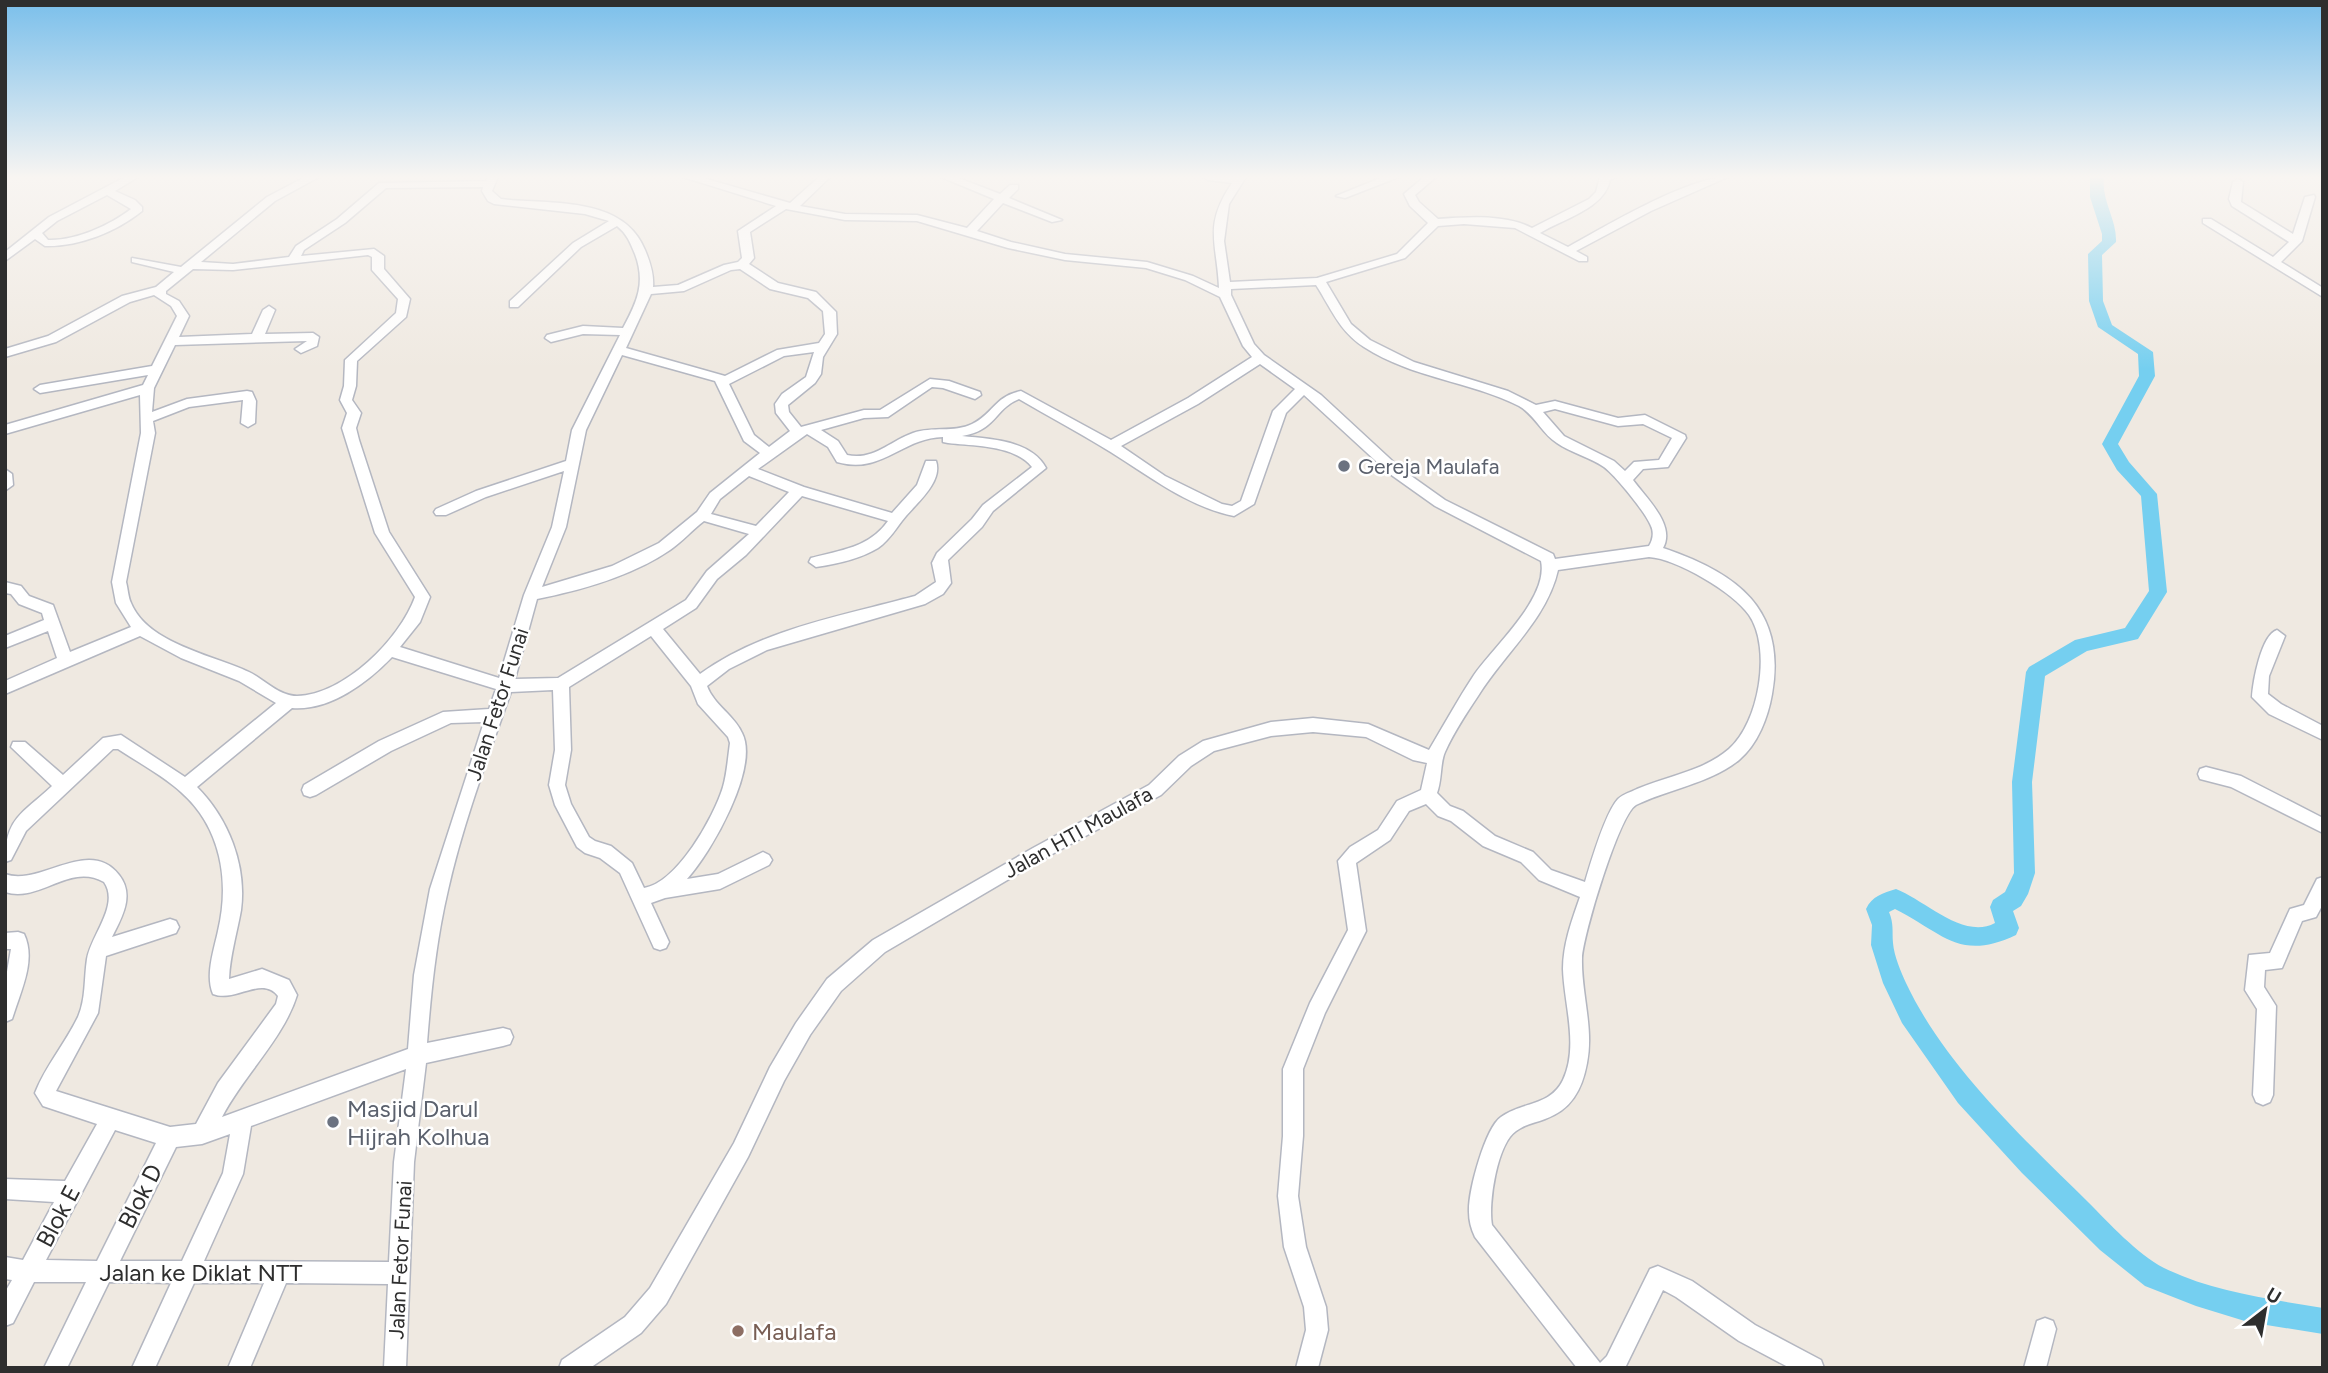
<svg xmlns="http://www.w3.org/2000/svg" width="2328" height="1373" viewBox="0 0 2328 1373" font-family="Figtree,sans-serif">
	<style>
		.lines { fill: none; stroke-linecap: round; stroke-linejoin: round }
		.river { fill: #75cff0; fill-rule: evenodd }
		.minor-casing { stroke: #b4b7c1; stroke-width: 3 }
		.minor { fill: #fff; fill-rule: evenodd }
		.worship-dot { fill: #6b7280; stroke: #fff; stroke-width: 2.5 }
		.education-dot { fill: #8d6e63; stroke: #fff; stroke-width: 2.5 }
		.labels { text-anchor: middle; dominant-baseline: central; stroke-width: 5; stroke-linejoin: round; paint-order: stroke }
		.worship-label { font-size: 21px; fill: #5b616d; stroke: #fff; text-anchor: start }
		.street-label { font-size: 21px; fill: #2e2e2e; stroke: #fff }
		.near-worship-label { font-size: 24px; fill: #5b616d; stroke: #fff; text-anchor: start }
		.near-street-label { font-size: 24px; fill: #2e2e2e; stroke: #fff }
		.near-education-label { font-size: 24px; fill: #785e54; stroke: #fff; text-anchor: start }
	</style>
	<rect width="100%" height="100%" fill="#efe9e1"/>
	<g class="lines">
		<!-- river -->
		<path class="river" d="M2090,177h14c-3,24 13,42 12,65l-14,13 1,46 9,24 41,27 2,24 -37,68 11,18 28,32 10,98 -29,47 -51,12 -42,25 -13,106 3,91 -7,21 -7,12 -8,5 6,17 -3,7c-57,27 -73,-2 -121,-26l-6,3c5,12 3,19 4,31 1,13 8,29 13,40 39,83 118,156 182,219 21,21 49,52 76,66 49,24 106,31 159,40v26l-75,-12 -52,-16 -51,-20 -45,-36 -78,-77 -64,-70 -56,-80 -19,-40 -12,-38 1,-20 -6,-16c6,-13 17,-16 30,-20 29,11 67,51 99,34l-5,-16 3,-7 12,-8 9,-19 -2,-91 14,-110 3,-5 46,-27 50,-12 24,-37 -8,-95 -24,-26 -15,-26 37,-68 -1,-22 -40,-27 -9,-26 -1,-47 14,-13v-7l-12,-37z"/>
		<!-- minor casing -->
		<g class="minor-casing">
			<g id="minor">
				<path d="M125,177h13l-23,14 20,9 7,7v4c-26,21 -64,36 -97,35l-10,-7 -30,22v-9l44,-35zM107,195l24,14c-21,16 -55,32 -83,31l-6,-7 15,-12z"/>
				<path d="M305,177h14l-44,24 -74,61 32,2 56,-7 7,-11 41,-27 42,-36 107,-2 2,-4h10l-6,14 9,8c49,6 122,-4 144,51 5,12 9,24 8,37l25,-2 46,-20 14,-3 4,-4 -4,-27 38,-25 -93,-29h17l90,26 29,-26h11l-30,29 45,8 72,1 50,13 27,-29 -53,-22h15l44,17 10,-9h8v4l-9,9 53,22 -10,2 -49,-19 -26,28 34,11 54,12 82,8 46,14 26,12c-2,-46 -16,-62 13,-105l-24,-3 -5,-3h43l-17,27 -5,37 6,41 87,-4 80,-24 31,-31 -18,-17 -6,-12 20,-17h12l-21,18 4,7 19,17c29,-2 67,-5 94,9l57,-29 7,-7 4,-15h16l-6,3c-5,28 -47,39 -70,53l28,14c38,-21 120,-70 160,-70l-77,34 -75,40 11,6v4h-8l-64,-33 -51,-4 -26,2 -33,32 -79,24 25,42 19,16 44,22 94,29 28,14 19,-4 63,17 27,-3 40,20 1,3 -18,29 -25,2 -10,11c13,18 43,45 30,68 74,25 124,61 109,146 -4,23 -14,50 -33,66 -28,23 -70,29 -103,45 -17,10 -53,130 -54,153 -1,35 12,70 5,105 -5,27 -16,47 -42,56 -10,4 -20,5 -29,12 -19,13 -28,73 -24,94l108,138 7,-7 43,-87 8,-3 34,15 63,44 66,35 3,8h-34l-51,-27 -63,-44 -13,-7 -38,78h-48l-102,-131c-4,-8 -6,-17 -6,-25 -1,-20 16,-84 32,-95 20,-15 50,-11 62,-37 16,-34 1,-76 0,-111 0,-25 9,-49 17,-72l-41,-17 -18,-18 -38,-16 -32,-25 -13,-5 -12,-12 -17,7 -19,29 -34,23 10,68 -41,82 -22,56v67l-5,60 8,51 20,60 2,23 -10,38h-22l10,-38 -2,-23 -20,-60 -6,-51 5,-60v-67l27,-66 38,-73 -10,-69 12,-14 28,-17 19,-29 24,-11 6,-27 -14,-3 -47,-23 -53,-5 -42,4 -57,15 -23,15 -30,29 -116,63 -160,94 -44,39 -31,44 -26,46 -36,76 -82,147 -25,29 -51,35h-31l3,-8 63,-43 25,-29 84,-145 36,-76 26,-44 31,-44 46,-39 160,-92 116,-63 30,-29 24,-15 68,-19 42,-4 55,6 61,26c15,-25 29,-51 45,-75 20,-29 75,-77 67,-114l-106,-55 -45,-32 -86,-79 -18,18 -32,91 -20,12c-49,-10 -88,-43 -130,-68 -28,-17 -56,-32 -85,-49 -25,10 -22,31 -57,37 28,3 69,4 84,32l-53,43 -11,16 -34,33 3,23 -8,11 -18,10 -158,46 -38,19 -22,17c7,19 27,29 35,47 18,34 -31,120 -55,146l31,-5 45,-22 6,3 3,5 -3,5 -49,24 -55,9 -14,5 18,39 -3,6 -6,2 -6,-2 -34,-75 -20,-15 -15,-5 -8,-6 -22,-42 -6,-20 6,-35 -2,-60 -42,2c-23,65 -48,131 -63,198 -12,51 -17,102 -21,153l76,-15 7,2 3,7 -3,7 -7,2 -77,17 -12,99 -8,206h-22l4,-84 -102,-1 -36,85h-22l36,-85h-70l-39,85h-23l39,-85 -62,-1 -42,86h-23l42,-86h-52l-21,41 -8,3v-34l7,-12 -7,-1v-22l18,3 31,-58 -49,-3v-20l60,2 32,-57 -54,-18 -8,-13c11,-28 30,-49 43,-76 8,-18 6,-39 9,-58 4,-24 33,-54 17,-77 -34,-20 -64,21 -99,10v-18c35,13 84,-38 114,1 16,20 3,42 -7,62l58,-18 6,2 3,6 -3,6 -70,23 -8,57 -42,78 114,36 26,-3 22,-41 58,-79 2,-8c-16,-21 -43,7 -65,-2 -8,-19 1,-44 5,-63 12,-50 3,-104 -37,-139 -19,-17 -42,-29 -63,-43h-5l-87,82 -15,29 -6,2c0,-44 17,-48 47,-76l-41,-39 2,-5h12l38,33 40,-37 18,-3 64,42 91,-74 -37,-22 -58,-23 -41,-22 -135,58v-13l52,-23 -9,-27 -43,17v-12l39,-16 -2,-7 -23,-9 -8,-10 -6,-1v-11l16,4 8,10 24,9 17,47 61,-25 -15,-24 -4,-21 29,-149 -1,-38 -135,39v-9l138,-40 5,-10 -108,18 -6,-4 6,-4 112,-19 25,-50 -6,-10 -17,-11 -24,7 -74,40 -51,15v-8l43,-13 74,-40 34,-9 18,-15 -42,-10v-4l49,9 86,-70zM483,187l-1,4 6,10 6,3 91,10 24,7 -36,22 -63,58v6h8l63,-60 36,-21c10,8 13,16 18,28 11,29 2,48 -12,74l-40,-2 -36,9 -2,3 6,4 32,-8 37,1 -48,95 -6,31 -90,30 -40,18 -2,3 2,3h10l40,-18 78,-26 -12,56 -28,68 -25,83 -99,-31 20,-25 10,-25 -41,-65 -30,-92 -3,-12 5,-15 -9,-13 4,-14 1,-25 49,-44 4,-18 -26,-30v-13l-10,-7 -73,7 3,-6 41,-27 41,-35zM786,209l59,11 72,1 91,27 57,12 81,8 39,12 35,17 23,49 9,11 -64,41 -77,42 -90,-49c-26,5 -28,23 -49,33 -18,9 -40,2 -59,9 -23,8 -40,28 -66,22l-9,-14 -17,-11 43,-12 24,-1 44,-30 11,1 32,11 6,-4 -1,-3 -31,-11 -19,-2 -50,31h-16l-63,17 -12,-15 -1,-7 27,-22 6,-9 2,-17 14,-23 -1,-22 -20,-20 -38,-9 -29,-19 5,-6 -4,-26zM368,255l4,2v13l26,29 -2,14 -51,47 -1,26 -4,14 7,13 -5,15 33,105 40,64c-15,42 -71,98 -118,99 -18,0 -33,-17 -48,-24 -36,-17 -101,-28 -118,-69 -3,-6 -3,-14 -5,-21l29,-149 -2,-12 36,-14 54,-7 -2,23 7,4 7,-4 1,-22 -4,-9 -5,-1 -60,8 -35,13 2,-24 21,-43 132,-4 -12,8 6,4 16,-7 2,-9 -6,-4 -48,1 10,-24 -6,-4 -6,4 -11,24 -73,3 10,-21 -10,-15 -13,-7v-3l27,-22 40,1zM740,269l30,20 38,9 15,13 2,23 -6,9 -42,7 -52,26 -99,-28 25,-54 33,-3 47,-21zM1316,285c15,23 23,46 48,62 48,31 105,34 155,59 16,9 23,28 38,37 14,10 33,14 47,24 12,9 42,46 47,59 3,6 2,14 -2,20l-94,13 -2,-5 -108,-54 -45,-32 -79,-73 -57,-40 -10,-11 -23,-49v-6zM814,352l-8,25 -24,17 -7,10 1,9 14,18 -21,16 -15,-12 -25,-51 55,-28zM622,355l93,26 29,60 16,12 -50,40 -13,19 -38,31 -47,23 -70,21 24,-60 20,-97zM1260,364l35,25 -22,22 -32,90 -9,5 -10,-2 -57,-28 -44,-30 77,-42zM1555,409l63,17 25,-2 29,14 -13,22 -25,2 -9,9 -11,-10 -50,-25 -21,-24zM807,434l21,13 9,15c45,13 64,-24 106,-25v5l5,1c25,3 67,2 84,24l-49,38 -11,14 -35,34 -5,10 4,19 -21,14c-73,20 -153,33 -215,78l-37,-45 33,-21 21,-29 29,-24 56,-59 86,25c-19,27 -48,29 -77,37l-2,4 7,5c21,-3 44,-8 62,-19 13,-9 19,-22 28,-32 12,-14 37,-35 30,-55h-10l-9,24 -25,28 -88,-26 -46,-18zM749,476l40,16 -33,34 -45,-12 9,-15zM704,521l45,13 -42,37 -21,29 -128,78 -43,1 22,-80c45,-9 95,-23 133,-49 12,-8 22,-20 34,-29zM1649,557c28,2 84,35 100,58 23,33 10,108 -20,134 -25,22 -62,27 -92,40 -6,3 -14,5 -19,10 -13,14 -27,63 -33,83l-34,-12 -18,-18 -38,-16 -32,-25 -13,-5 -13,-13c5,-13 3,-30 8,-41 9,-20 21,-38 33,-56 26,-42 69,-77 80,-126zM651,636l40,50 7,18 30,33 2,6c-2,14 -3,30 -7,44 -9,30 -46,96 -79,101l-12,-25 -21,-17 -16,-5 -6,-4 -18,-33 -6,-19 6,-35 -2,-63zM392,657l104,32 -7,20 -46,3 -64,29 -75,44 -2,5 2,5 6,2 6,-2 75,-44 60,-28 33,-1 -54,167 -16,86 -6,74 -186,68c21,-41 62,-79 75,-122l-8,-15 -27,-11 -33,10c1,-24 8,-46 12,-69 6,-45 -13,-92 -44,-123l95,-79c38,3 75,-25 100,-51zM406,1069l-12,93 -5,100 -185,-1 39,-87 8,-48zM115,1130l41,13 -59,118 -51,-1zM230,1134l-7,39 -41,88h-62l56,-114 26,-3z"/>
				<polygon points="1383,177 1399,177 1345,198 1336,196"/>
				<polygon points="2238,179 2243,182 2241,202 2293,234 2305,197 2314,195 2315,197 2302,241 2281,262 2323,288 2323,297 2203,223 2203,219 2211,219 2273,257 2289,242 2232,206 2229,199 2233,182"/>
				<polygon points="5,469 12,474 13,485 6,490"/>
				<path d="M2277,630l8,6 -16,40 -1,18 13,10 42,22v14l-54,-26 -17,-17c1,-15 9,-62 25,-67z"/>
				<polygon points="2206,767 2241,776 2323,818 2323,833 2231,787 2200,779 2198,774 2200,769"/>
				<polygon points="2323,877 2323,904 2316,917 2302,921 2282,968 2265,970 2264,987 2276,1006 2273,1095 2270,1102 2263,1105 2256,1102 2253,1095 2257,1009 2245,990 2249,955 2270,953 2290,909 2304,905 2317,879"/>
				<path d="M18,932l6,2c12,25 -2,54 -10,79l-2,6 -7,3v-39l6,-34h-6v-16z"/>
				<polygon points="2045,1318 2053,1321 2056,1329 2046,1368 2024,1368 2037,1321"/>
			</g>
		</g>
		<!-- minor -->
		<use href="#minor" class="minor"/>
	</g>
	<!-- sky -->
	<linearGradient id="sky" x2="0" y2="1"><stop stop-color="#7abfeb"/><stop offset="0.48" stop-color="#f8f5f2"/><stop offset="1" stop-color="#f8f5f2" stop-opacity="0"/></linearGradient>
	<rect width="2328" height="369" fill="url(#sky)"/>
	<!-- markers -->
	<g class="worship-dot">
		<circle cx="1344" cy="466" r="7"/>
		<circle cx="333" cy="1122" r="7"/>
	</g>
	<circle class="education-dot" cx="738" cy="1331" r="7"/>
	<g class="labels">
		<!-- worship labels -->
		<g class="worship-label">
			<text x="1358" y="466">Gereja Maulafa</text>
		</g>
		<!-- street labels -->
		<g class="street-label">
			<text transform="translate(497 704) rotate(-72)">Jalan Fetor Funai</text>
			<text transform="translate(1078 832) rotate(-29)">Jalan HTI Maulafa</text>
			<text transform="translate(400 1260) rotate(-87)">Jalan Fetor Funai</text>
		</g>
		<!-- near-worship labels -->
		<g class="near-worship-label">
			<text x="347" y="1108">Masjid Darul<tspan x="347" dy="28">Hijrah Kolhua</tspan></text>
		</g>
		<!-- near-street labels -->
		<g class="near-street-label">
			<text transform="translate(140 1196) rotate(-63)">Blok D</text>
			<text transform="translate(58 1216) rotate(-62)">Blok E</text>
			<text x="201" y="1272">Jalan ke Diklat NTT</text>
		</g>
		<!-- near-education labels -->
		<g class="near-education-label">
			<text x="752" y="1331">Maulafa</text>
		</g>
	</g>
	<!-- border -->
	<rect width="2328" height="1373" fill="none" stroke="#2e2e2e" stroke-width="14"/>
	<!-- north arrow -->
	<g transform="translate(2265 1310) rotate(31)" stroke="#ffffff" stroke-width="5" paint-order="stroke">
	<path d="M0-5L12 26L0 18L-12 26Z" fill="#2e2e2e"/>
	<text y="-10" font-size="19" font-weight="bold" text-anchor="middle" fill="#2e2e2e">U</text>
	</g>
</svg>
